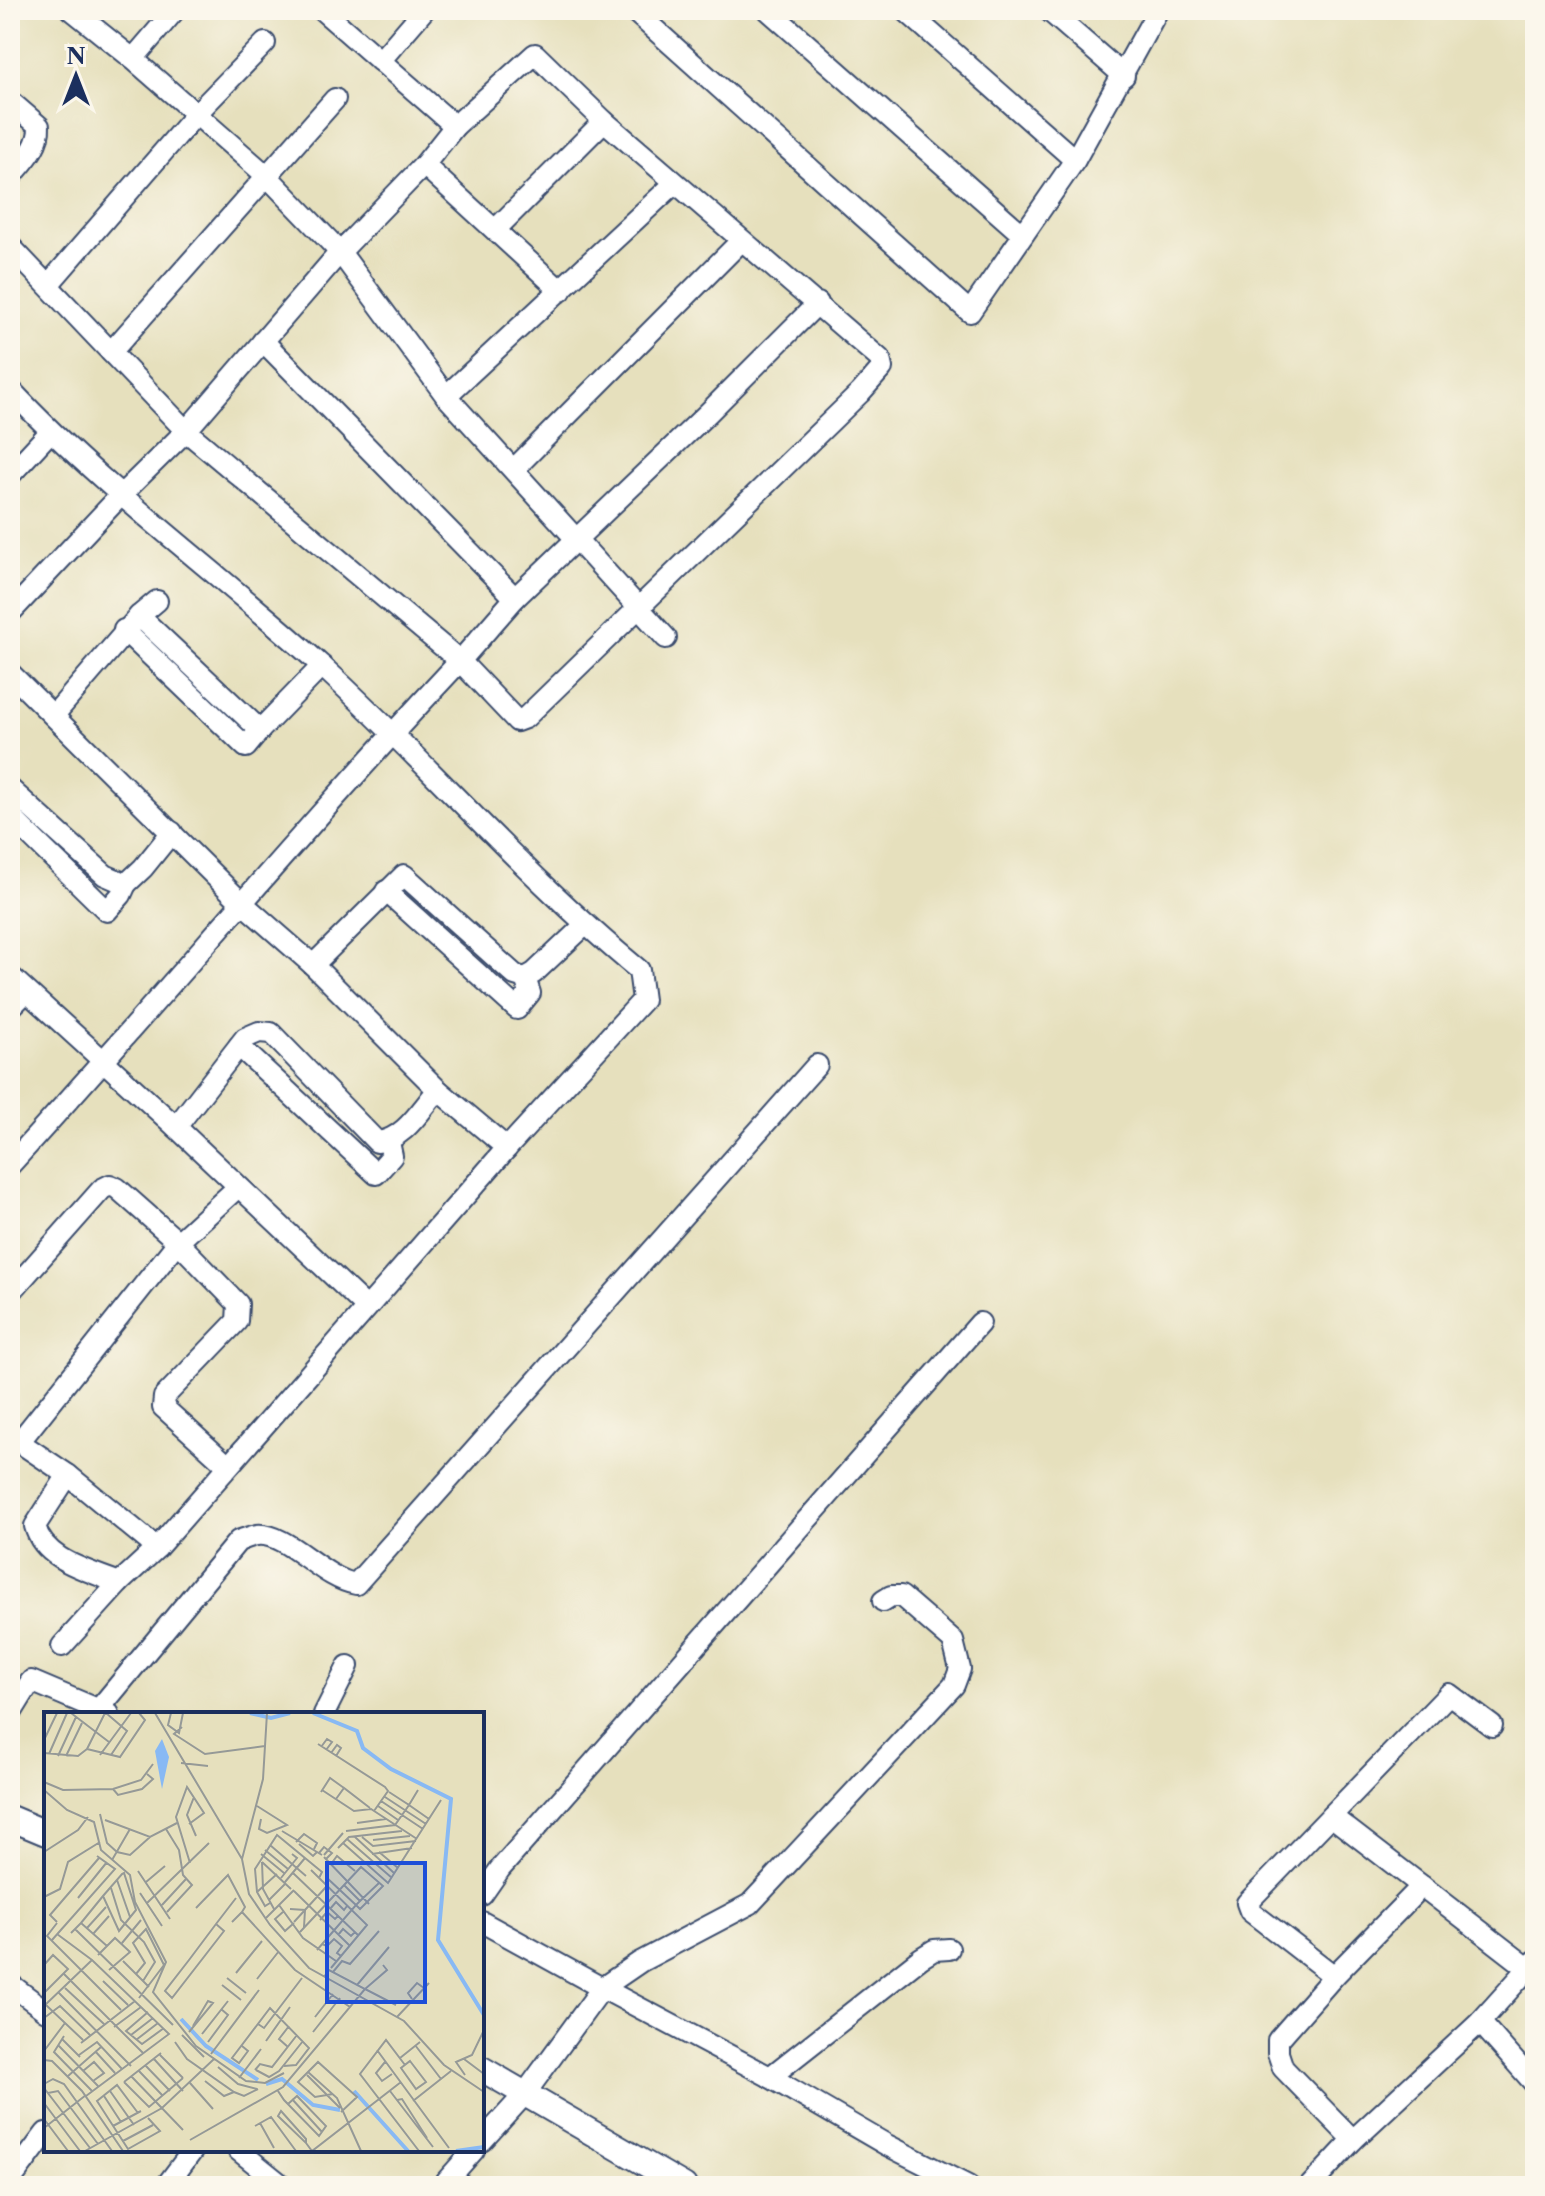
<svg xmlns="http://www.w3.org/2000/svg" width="1545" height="2196" viewBox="0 0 1545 2196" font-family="'Libre Caslon Text',serif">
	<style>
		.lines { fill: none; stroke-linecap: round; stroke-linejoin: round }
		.minor-casing { stroke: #394a6c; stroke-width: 24 }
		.tertiary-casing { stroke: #394a6c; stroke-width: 28 }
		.minor { stroke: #fff; stroke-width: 20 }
		.tertiary { stroke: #fff; stroke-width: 24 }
		.inset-river { fill: none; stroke: #88b9f4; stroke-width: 4 }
		.inset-road { fill: none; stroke: #959997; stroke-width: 2 }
		.view { fill: #1d4ed8; fill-opacity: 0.15; stroke: #1d4ed8; stroke-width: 4 }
		.inset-edge { fill: none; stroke: #1b2f5e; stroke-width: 4 }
	</style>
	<rect width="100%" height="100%" fill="#fbf7ec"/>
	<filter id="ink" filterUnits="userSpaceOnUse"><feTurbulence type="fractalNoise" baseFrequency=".0125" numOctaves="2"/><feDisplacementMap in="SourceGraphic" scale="16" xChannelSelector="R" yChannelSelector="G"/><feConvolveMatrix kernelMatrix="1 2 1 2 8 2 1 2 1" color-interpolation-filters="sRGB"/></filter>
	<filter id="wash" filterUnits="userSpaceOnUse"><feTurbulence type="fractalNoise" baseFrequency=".006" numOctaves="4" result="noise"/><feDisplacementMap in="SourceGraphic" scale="32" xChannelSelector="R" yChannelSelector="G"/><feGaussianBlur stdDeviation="1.8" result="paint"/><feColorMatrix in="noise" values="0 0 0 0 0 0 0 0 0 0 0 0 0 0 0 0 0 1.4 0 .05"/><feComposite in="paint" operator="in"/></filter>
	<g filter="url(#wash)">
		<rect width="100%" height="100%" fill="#e6e0bd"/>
	</g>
	<g filter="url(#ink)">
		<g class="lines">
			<!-- minor casing -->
			<g class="minor-casing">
				<g id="minor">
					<polyline points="72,10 133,59 268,177 340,252 446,396 666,638"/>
					<polyline points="322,10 455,126"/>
					<polyline points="633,10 970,312 1075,160 1158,10"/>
					<polyline points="768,10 1023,235"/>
					<polyline points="905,10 1075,160"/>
					<polyline points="1048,10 1124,76"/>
					<polyline points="133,59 175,10"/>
					<polyline points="380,61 424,10"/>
					<path d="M10,101l29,25c1,21 -16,36 -29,52"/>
					<polyline points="424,165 561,291"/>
					<polyline points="496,229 604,121"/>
					<polyline points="10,246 186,431 460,661 515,598"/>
					<polyline points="48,285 196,114 265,43"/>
					<polyline points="263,341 515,598 708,413 818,303"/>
					<polyline points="111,352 335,99"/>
					<path d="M10,389c96,103 210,184 313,278 108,99 203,210 316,303l4,30 -136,148 -350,400 -38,35 -57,63"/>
					<polyline points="446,396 675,183"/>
					<polyline points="514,469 741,241"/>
					<polyline points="10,475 50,432"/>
					<path d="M10,613l110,-117 66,-65 154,-179 84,-87 31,-39 80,-72 69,67 276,238 2,9 -22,25 -335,325 -8,3 -57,-60c-154,164 -298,337 -450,504"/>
					<polyline points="139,616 157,601"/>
					<polyline points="124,630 246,747 260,730"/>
					<polyline points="10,673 241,902 313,965 438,1090 507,1148"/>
					<polyline points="54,715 139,616 260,730 322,666"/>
					<polyline points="10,789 105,875 126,884 143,868 172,832"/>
					<polyline points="10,816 107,911 121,895 126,884"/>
					<polyline points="386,891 517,1009 530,993 525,978"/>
					<polyline points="313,965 404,875 515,975 525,978 534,973 585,925"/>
					<polyline points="10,976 176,1127 366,1307"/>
					<polyline points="10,1008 26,992"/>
					<polyline points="239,1046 376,1174 392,1156 389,1142"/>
					<path d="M176,1127l69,-89 14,-6 12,1 106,109c27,-2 44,-33 61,-52"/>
					<polyline points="10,1293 102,1189 110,1185 117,1188 178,1242 238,1304 237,1321 164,1397 163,1407 227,1465"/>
					<polyline points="10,1436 68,1475 157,1548"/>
					<polyline points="20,1441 178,1242 238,1187"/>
					<path d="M68,1475l-33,51c9,35 53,44 84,57"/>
					<polyline points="883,1601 891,1596 901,1596 953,1641 960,1669 954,1685 750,1904 640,1962 602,1988 770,2077 887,2145 968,2186"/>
					<path d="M99,1709l139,-168c6,-2 13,-5 19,-6 30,-3 65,44 99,49l461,-519"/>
					<polyline points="324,1714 348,1666"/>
					<polyline points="10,1715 31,1681 109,1714"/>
					<polyline points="1331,1816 1247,1903 1250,1911 1334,1976"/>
					<polyline points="1422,1886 1331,1816 1449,1694 1492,1726"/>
					<polyline points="482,1895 500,1869 980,1323"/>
					<polyline points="482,1922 602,1988 524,2095 482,2141"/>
					<polyline points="10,1984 46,2011"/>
					<polyline points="1480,2022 1535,2084"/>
					<polyline points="770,2077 921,1958 934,1950 949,1949"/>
					<polyline points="1353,2140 1283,2068 1278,2053 1278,2040 1334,1976 1422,1886 1528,1968"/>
					<polyline points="238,2150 283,2186"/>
					<polyline points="10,2181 46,2133"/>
					<polyline points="166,2186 193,2150"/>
					<polyline points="442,2186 474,2150"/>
					<polyline points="1310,2186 1353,2140 1480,2022 1535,1961"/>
				</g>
			</g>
			<!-- tertiary casing -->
			<g class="tertiary-casing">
				<g id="tertiary">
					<polyline points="10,1818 46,1833"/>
					<polyline points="482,2069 684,2186"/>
				</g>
			</g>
			<!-- minor -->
			<use href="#minor" class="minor"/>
			<!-- tertiary -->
			<use href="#tertiary" class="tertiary"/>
		</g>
	</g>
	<!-- overview -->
	<g transform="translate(44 1712)">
		<rect width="440" height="440" fill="#e6e0bd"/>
		<path d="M118,27l7,18 -7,32 -7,-38z" fill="#88b9f4"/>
		<path class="inset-river" d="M206,1l21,5 19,-5M269,1l44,18 6,17 28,21 60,30 -13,141 46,75M137,307l25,27 52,34M222,372l16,-5 31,26 27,5M310,379l54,60M412,439l28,-4"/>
		<path class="inset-road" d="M27,1l38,29M62,1l21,18 -16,24M111,1l87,146 7,35 21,31 39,43 95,53 40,44 40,27M127,1l-3,12 11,8 4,-20M138,15l-8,7 31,20 60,-8M0,28l13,-27M274,32l67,43 3,4 -14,20M277,35l6,-8 5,3 -6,8M43,37l33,8 25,-37 -6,-7M43,37l18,-36M0,41l34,3 9,-7M287,41l6,-8 4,3 -5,8M5,42l18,-41M56,43l31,-42M14,44l18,-39M22,44l16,-33M137,51l27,3M0,70l19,8 50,-1 28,-9 12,-16M69,77l5,6 24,-6 11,-10 -6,-5M0,78l23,20 27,12 7,28 29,25 5,27 31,60 -13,30 43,54 50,35 19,2 19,-10M278,78l32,21 17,-2 46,30M374,78l-9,15 20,14M277,80l9,-14 14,10M150,85l-7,18 9,21M341,85l41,27M292,87l8,-11 26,20M337,89l42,28M213,94l30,19 -20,8 -8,-4 2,-10M334,94l20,14M56,102l7,29 10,9 13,3 20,-18M61,108l45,17 27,-14M313,111l29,-4M145,112l15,-11 -17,-26 -11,30 14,46M122,117l13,21 4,25 9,10 -25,27M238,119l40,24M302,119l49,-6 14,-20 -20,-13M311,125l39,36M318,125l11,9 43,-5M303,127l45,39M329,128l37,-4M252,130l8,-8 13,9 -3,6M299,131l45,40 53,-83M255,132l14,12 4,-4M226,133l36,31M294,136l11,-11 53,-6M221,138l23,19M0,140l34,-22 10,-13M335,140l19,16M275,141l5,-6 8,6 -6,6M217,142l23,19M328,142l40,-6M280,143l19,-22M280,145l45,47M198,147l21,-80 4,-66M68,148l18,-31M284,149l-2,16 30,28 4,-4M218,150l1,27 11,20M218,150l29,27M287,152l6,-8 18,15M267,158l56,55 -36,43M94,159l32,48M249,161l66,63M237,166l16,-20 -5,-4M73,168l13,37M102,170l19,-16M241,170l20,-24M300,173l16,16 19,-18M67,176l10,32 23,22 11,20 -12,19M250,179l55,54M213,180l20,-18M96,181l22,33M0,185l16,-8 8,-27 32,-20M34,186l29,-36M225,188l17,-17M103,191l62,-60M226,191l-5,3 -8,-14 -2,-23 22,-34 45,37 -3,6M118,193l24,-26M235,193l24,33 33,23M152,196l32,-33 17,32 -3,5M246,197l15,1 -1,17M286,197l6,-7 8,8 3,-4M240,199l-9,8 10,12 9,-8M221,207l29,-29M276,208l7,-8 8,7 3,-3M13,210l-7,-7 49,-57M188,210l10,-10 53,58 55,37M250,210l32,-35M13,211l-10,13 74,74M37,211l26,23M172,212l8,7 -52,67 -7,-7 24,-31 27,-36 20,-26M43,216l19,-21M31,217l98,96M256,220l61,-65 22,19 -23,23 -4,-4 -39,45M27,221l10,-10 22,-27 19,-22 2,-1 12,37 -17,21 -16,-35M13,222l35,26 77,74 -83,62M49,222l16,-18M294,223l5,-6 8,7 4,-4M8,228l63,-71 -18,-13M78,231l19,-23M278,232l5,2 7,-7 8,7 -5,7 4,3M54,243l17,-17 15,14 -21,18M79,249l26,26M0,253l9,-10 15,14 -24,24M339,253l4,5 -22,19 31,16M289,260l9,-11 8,3 29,-33M192,261l26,-32M20,262l79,79M92,262l9,-11 -12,-20 13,-14 18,36 -25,33M183,266l19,15M213,267l22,-28M59,269l25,24M178,273l19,15M313,273l32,-38M21,276l39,36M15,281l72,73M368,287l-4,-6 9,-10 7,5M2,293l37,35M0,294l48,-46M104,300l-22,19 16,13 22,-16M271,305l18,-23M353,305l32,-34M0,306l16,-12 30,29M214,312l6,4 38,-50M70,315l27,-20M145,320l24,-29 -5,-2 -15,25M269,320l27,-34M158,322l26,-33M87,323l22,-17M138,323l22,22M20,324l-10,16 38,39M18,327l18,18M92,328l22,-17M222,329l24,-34M131,330l12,17 47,33 10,4 14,-7M164,330l20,-27 -7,-6M37,331l54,-42M14,333l40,41M371,333l26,34M198,334l6,5 -9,12 -7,-5 38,-50 39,40 -13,17 -12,1M244,335l-9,-8 10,-13M333,338l72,98M0,339l21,-28M51,339l20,22M167,342l48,-64M35,343l18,-13 25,27M116,343l23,23M356,346l20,-16M110,347l29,32M420,347l20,15M0,348l8,1 30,30 41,60M366,349l16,21 -10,7 -15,-21zM341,350l-9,11 6,8 10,-7M101,353l25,26M361,353l-19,-25 -26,34 59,77M174,355l20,17 19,5M94,358l25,26M211,358l5,-6 12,3 25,-32M212,358l13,7 10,-6 24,-30M39,359l11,-9 10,11 -11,8M264,360l29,26 24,53M263,363l33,33M421,363l-9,-13 16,-7 12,-25M24,364l33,-29M87,364l52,54M195,366l22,-29M161,369l19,15 10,-4M80,370l25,25 34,-29M80,370l37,-29M146,371l23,26M0,372l9,-5 11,5 48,67M0,376l46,60M66,379l24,34M234,379l6,9 35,36 7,-10 -29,-30 -9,8M346,379l43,56M4,381l10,-2 40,53M289,382l-18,3 -17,-15 20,-20 39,35 -16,15M60,384l17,26M248,387l30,33M353,388l5,-1 25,39M369,389l38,-30M0,391l36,48M237,399l25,28v4l-28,-27zM94,401l-21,-28 -20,16 31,48 32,-18 -12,-13M0,407l24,32M216,411l14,25M69,414l28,-15M211,414l16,-9 25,34M0,416l42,-33M146,428l93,-53 82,-98 -36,-19 -5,7M79,429l30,-16M262,431l6,8 89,-69M41,439l77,-43 52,-49"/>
		<path class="view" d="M283,151h98v139h-98z"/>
		<rect width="440" height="440" class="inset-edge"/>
	</g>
	<!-- margin -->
	<rect width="1545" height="2196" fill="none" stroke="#fbf7ec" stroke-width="40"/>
	<!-- north arrow -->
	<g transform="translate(76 76)" stroke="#fbf7ec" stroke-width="6" paint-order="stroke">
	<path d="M0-6L14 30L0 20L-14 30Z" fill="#1b2f5e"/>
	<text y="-12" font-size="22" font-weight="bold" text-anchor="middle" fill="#1b2f5e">N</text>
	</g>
</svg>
